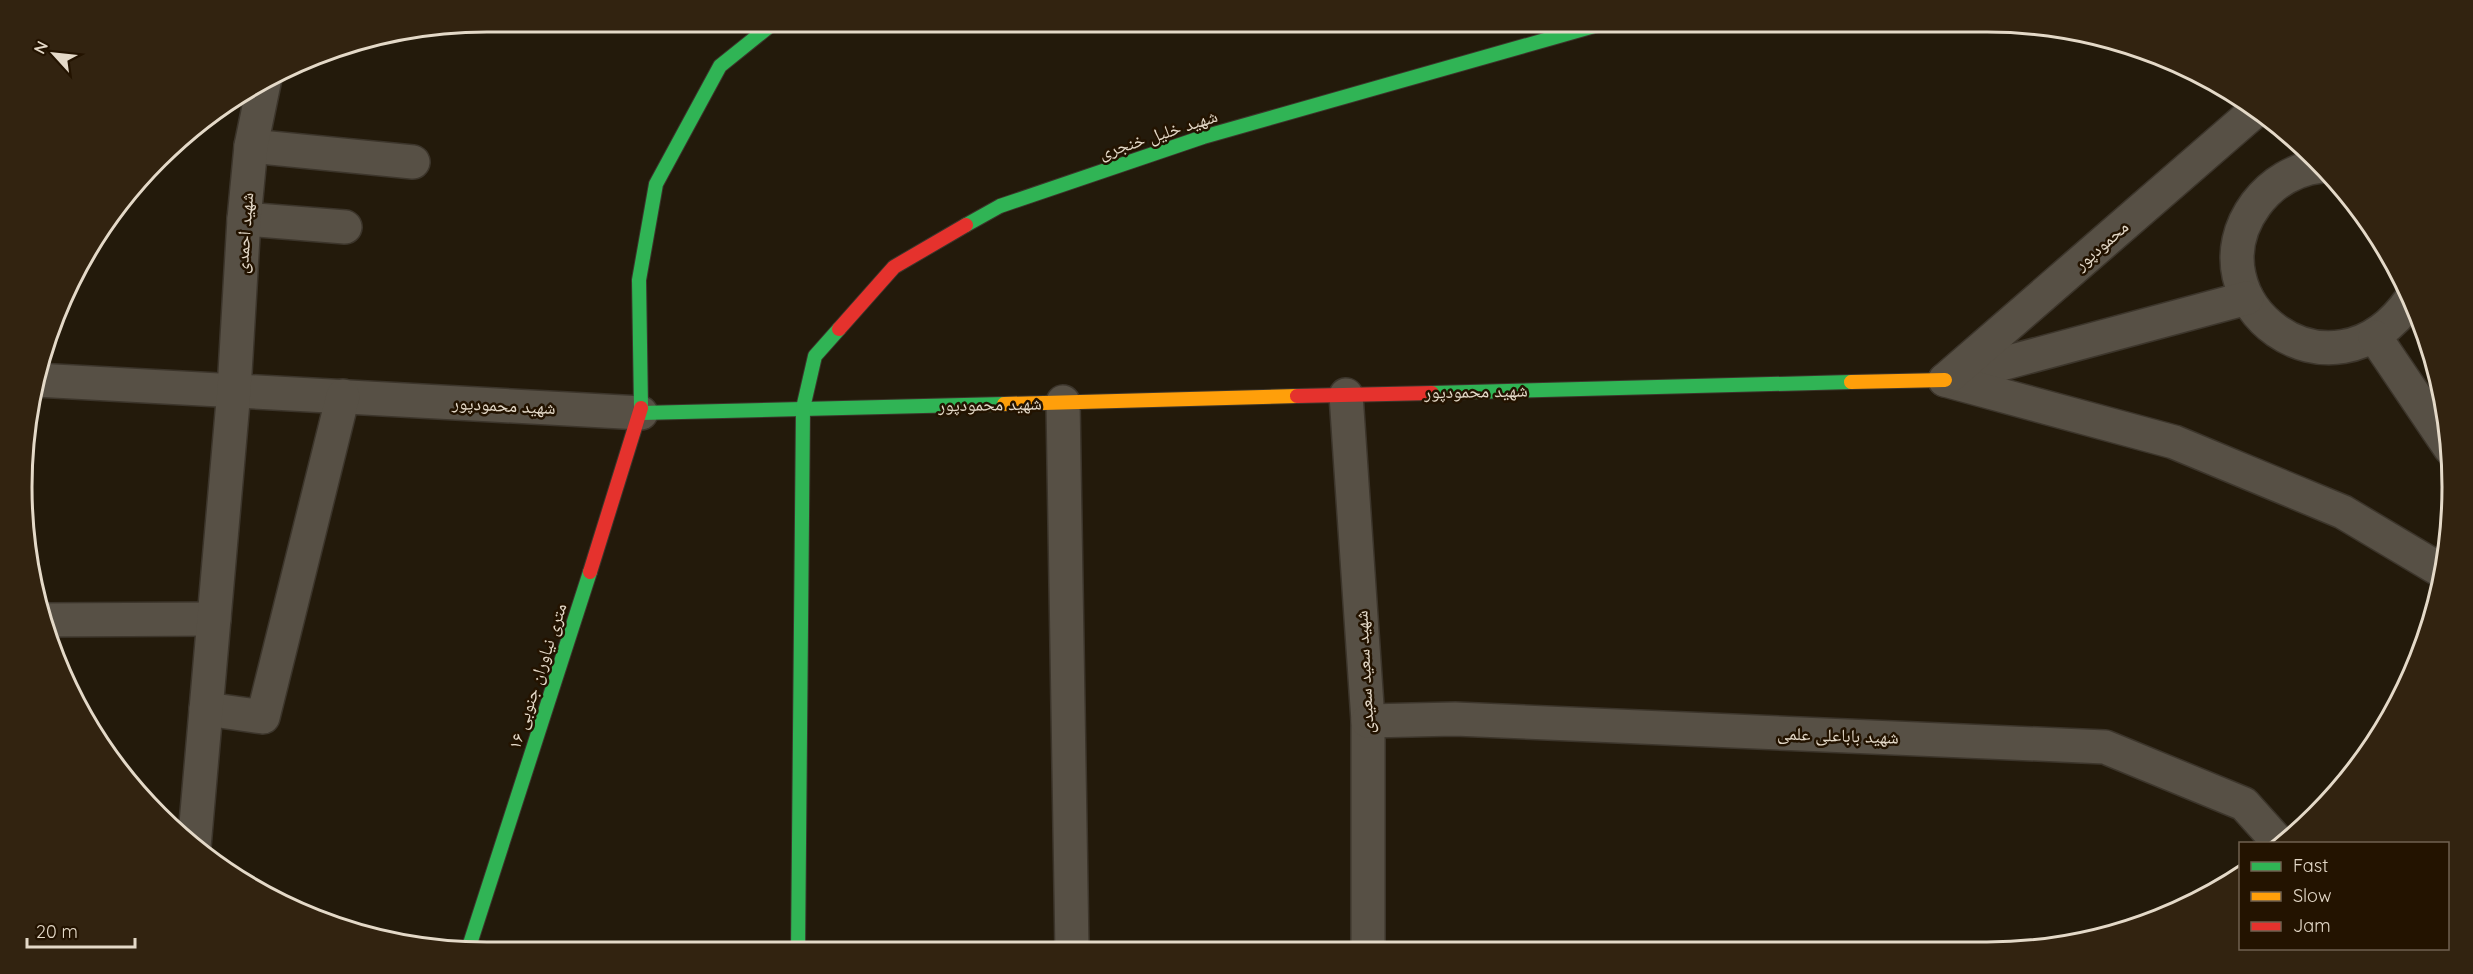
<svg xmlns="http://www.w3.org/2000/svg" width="2473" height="974" viewBox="0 0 2473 974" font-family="Quicksand,'Noto Naskh Arabic',sans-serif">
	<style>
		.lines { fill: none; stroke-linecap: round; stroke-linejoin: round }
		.street-casing { stroke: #3c352b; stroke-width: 36 }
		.fast-casing { stroke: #3c352b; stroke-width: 16 }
		.slow-casing { stroke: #3c352b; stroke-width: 16 }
		.jam-casing { stroke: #3c352b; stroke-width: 16 }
		.street { stroke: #575045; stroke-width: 33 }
		.fast { stroke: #30b455; stroke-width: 14 }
		.slow { stroke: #ff9f0a; stroke-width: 14 }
		.jam { stroke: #e5322d; stroke-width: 14 }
		.labels { text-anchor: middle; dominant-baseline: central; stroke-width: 5; stroke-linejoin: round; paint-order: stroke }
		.street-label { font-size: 18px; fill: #e4d9c8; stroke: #231300 }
		.rim { fill: none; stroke: #e4d9c8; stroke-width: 3 }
	</style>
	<rect width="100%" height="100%" fill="#231a0b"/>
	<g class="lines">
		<!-- street casing -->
		<g class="street-casing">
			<g id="street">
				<polyline points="251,146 413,162"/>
				<path d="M2321,166c-26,3 -49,17 -65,38 -71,96 75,211 155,95"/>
				<polyline points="244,219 345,227"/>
				<polyline points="2375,337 2450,448"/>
				<polyline points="1953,377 2247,298"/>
				<polyline points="36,380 641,413"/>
				<polyline points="1945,380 2174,442 2343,512 2442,571"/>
				<polyline points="1945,380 2256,110"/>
				<polyline points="1346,395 1368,721 1368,951"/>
				<polyline points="1063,402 1072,951"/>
				<polyline points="43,620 214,619"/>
				<polyline points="206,709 263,717 343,396"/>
				<polyline points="1368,721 1455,719 2105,747 2244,804 2280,844"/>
				<polyline points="194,847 234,390 244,219 251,146 265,78"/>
			</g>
		</g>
		<!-- fast casing -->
		<g class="fast-casing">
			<g id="fast">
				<polyline points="966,225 1000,206 1203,137 1612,21"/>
				<polyline points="1432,393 1851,382"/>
				<polyline points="641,408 639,280 656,184 720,66 776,21"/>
				<polyline points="641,413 1004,404"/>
				<polyline points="468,950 590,572"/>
				<polyline points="798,952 803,408 815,356 839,329"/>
			</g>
		</g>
		<!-- slow casing -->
		<g class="slow-casing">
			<g id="slow">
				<polyline points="1851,382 1945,380"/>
				<polyline points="1004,404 1297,396"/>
			</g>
		</g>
		<!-- jam casing -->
		<g class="jam-casing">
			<g id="jam">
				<polyline points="839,329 894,267 966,225"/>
				<polyline points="1297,396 1432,393"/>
				<polyline points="590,572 641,408"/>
			</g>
		</g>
		<!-- street -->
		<use href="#street" class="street"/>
		<!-- fast -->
		<use href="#fast" class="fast"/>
		<!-- slow -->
		<use href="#slow" class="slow"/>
		<!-- jam -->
		<use href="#jam" class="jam"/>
	</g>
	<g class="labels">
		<!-- street labels -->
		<g class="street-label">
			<text transform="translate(1158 134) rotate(-18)">شهید خلیل خنجری</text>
			<text transform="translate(244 233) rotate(-86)">شهید احمدی</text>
			<text transform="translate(2101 245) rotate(-41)">محمودپور</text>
			<text transform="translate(1476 391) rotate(-1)">شهید محمودپور</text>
			<text transform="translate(990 404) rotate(-1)">شهید محمودپور</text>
			<text transform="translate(504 405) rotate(3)">شهید محمودپور</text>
			<text transform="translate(1364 672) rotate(-93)">شهید سعید سعیدی</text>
			<text transform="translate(537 676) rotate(-72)">۱۶ متری نیاوران جنوبی</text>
			<text transform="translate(1838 735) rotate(2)">شهید باباعلی علمی</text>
		</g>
	</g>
	<!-- crop -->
	<path d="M0 0H2473V974H0ZM487 32H1987A455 455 0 0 1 2442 487V487A455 455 0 0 1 1987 942H487A455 455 0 0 1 32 487V487A455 455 0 0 1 487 32Z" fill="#322310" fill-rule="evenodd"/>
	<path class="rim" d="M487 32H1987A455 455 0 0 1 2442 487V487A455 455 0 0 1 1987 942H487A455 455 0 0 1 32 487V487A455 455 0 0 1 487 32Z"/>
	<!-- legend -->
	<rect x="2239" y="842" width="210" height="108" fill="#231300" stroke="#706250" stroke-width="1.5"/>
	<rect x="2251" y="862" width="30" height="9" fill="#30b455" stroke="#706250" stroke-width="1.5"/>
	<text x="2293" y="872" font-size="18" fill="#e4d9c8">Fast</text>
	<rect x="2251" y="892" width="30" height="9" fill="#ff9f0a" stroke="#706250" stroke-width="1.5"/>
	<text x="2293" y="902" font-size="18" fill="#e4d9c8">Slow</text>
	<rect x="2251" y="922" width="30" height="9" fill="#e5322d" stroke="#706250" stroke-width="1.5"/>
	<text x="2293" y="932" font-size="18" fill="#e4d9c8">Jam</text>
	<!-- north arrow -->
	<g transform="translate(54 54) rotate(297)" stroke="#231300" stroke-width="4.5" paint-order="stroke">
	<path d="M0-4.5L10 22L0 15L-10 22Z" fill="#e4d9c8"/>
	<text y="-9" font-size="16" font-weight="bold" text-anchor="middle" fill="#e4d9c8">N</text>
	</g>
	<!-- scale -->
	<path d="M27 938v9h108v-9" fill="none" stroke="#e4d9c8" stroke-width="3"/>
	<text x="36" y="938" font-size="18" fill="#e4d9c8" stroke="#231300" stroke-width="4.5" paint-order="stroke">20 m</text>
</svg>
